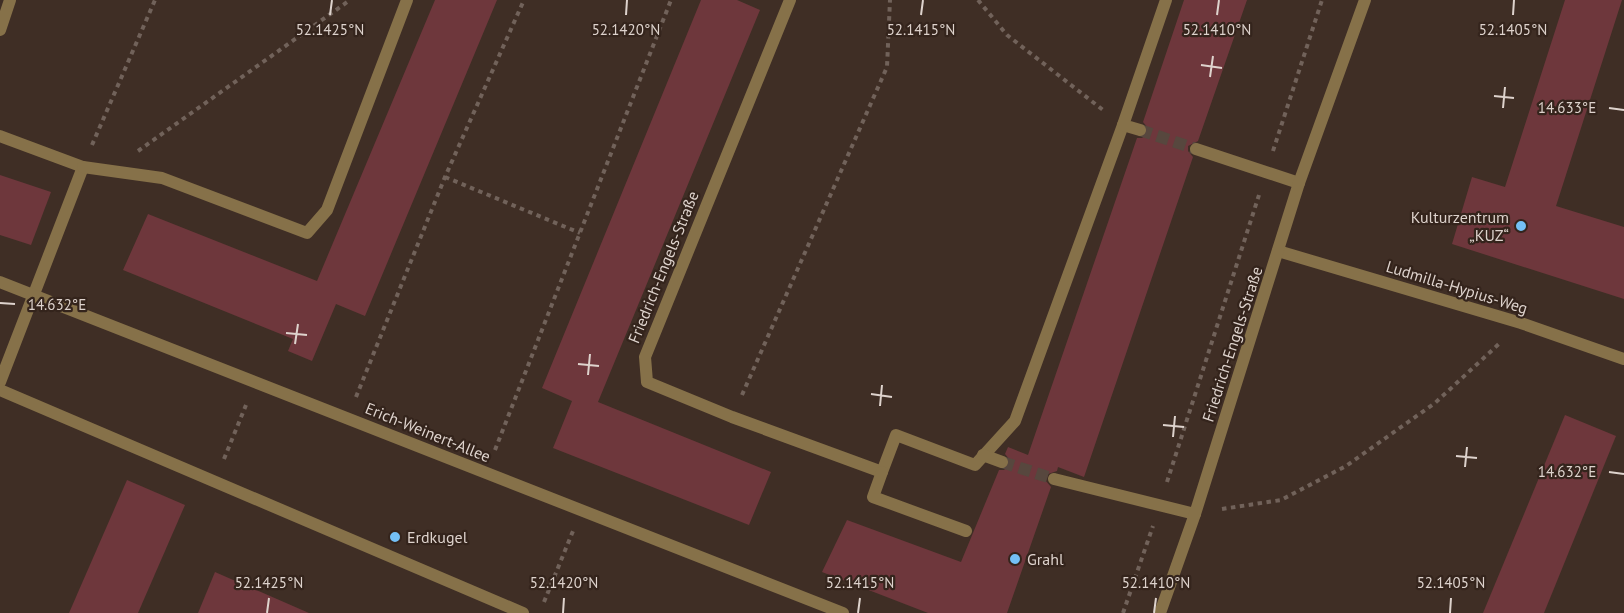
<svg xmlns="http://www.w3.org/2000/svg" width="1624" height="613" viewBox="0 0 1624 613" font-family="'PT Sans',sans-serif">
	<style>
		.building { fill: #6e373c }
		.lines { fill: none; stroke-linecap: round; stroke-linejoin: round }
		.street-tunnel { stroke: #57473e; stroke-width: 12; stroke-dasharray: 12 6; stroke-linecap: butt }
		.path { stroke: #71625a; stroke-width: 4; stroke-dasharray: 4.5 4.5; stroke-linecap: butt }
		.street { stroke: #867149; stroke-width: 12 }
		.ticks { fill: none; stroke: #ded3cd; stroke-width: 2 }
		.poi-dot { fill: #74c0f6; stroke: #34241c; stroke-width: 2 }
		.labels { text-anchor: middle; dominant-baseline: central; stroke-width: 4.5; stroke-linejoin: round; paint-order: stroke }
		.poi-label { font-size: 16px; fill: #ded3cd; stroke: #34241c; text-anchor: start }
		.street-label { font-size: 16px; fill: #ded3cd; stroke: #34241c }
		.ticks-label { font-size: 15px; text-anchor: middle; fill: #ded3cd; stroke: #34241c; stroke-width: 4.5; stroke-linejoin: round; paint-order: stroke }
	</style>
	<rect width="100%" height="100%" fill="#3f2e25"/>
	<!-- building -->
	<g class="building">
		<polygon points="435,0 497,0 365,316 336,304 312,361 288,351 293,339 123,270 148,214 317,281"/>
		<polygon points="701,0 737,0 760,10 598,402 771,472 749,525 553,448 572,401 542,388"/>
		<polygon points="1184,0 1247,0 1198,141 1188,146 1188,151 1193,157 1084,477 1058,467 1057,471 1048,474 1046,481 1051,487 1007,613 928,613 822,572 847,520 961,562 999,470 1004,470 1009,465 1010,460 1005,454 1008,447 1028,455 1137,138 1142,138 1148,133 1148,128 1143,122"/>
		<polygon points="1565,0 1622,0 1556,206 1624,227 1624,299 1452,244 1472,177 1505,187"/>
		<polygon points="0,175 51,192 31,245 0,235"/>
		<polygon points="1565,415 1616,436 1544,613 1483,613"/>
		<polygon points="127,480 185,505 138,613 69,613"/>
		<polygon points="215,572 309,613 198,613"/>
	</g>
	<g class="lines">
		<!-- street-tunnel -->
		<g class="street-tunnel">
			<polyline points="1140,130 1196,149"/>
			<polyline points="1002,462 1054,479"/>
		</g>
		<!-- path -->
		<g class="path">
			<polyline points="978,0 1007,35 1103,110"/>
			<polyline points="92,145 155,0"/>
			<polyline points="138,151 350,0"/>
			<polyline points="1273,151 1322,0"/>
			<polyline points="445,177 580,233"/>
			<polyline points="742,395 887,67 890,0"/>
			<polyline points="356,397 445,177 524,0"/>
			<polyline points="495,450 671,0"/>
			<polyline points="224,459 246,405"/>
			<polyline points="1167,482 1259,195"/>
			<polyline points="1222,509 1281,500 1346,466 1435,403 1501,342"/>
			<polyline points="544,602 573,531"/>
			<polyline points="1123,613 1153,526"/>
		</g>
		<!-- street -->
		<g class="street">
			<polyline points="790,0 645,357 647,382 732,417 882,472 896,435 975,465 1015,421 1123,125"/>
			<polyline points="0,30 10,0"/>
			<polyline points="1140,130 1123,125 1166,0"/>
			<polyline points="0,136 83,167 0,382"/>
			<polyline points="1196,149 1299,183"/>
			<polyline points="83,167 162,178 307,233 327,210 407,0"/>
			<polyline points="1278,251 1521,323 1624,359"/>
			<polyline points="0,282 843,613"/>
			<polyline points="0,390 523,613"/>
			<polyline points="983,455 1002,462"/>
			<polyline points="882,472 873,497 966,531"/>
			<polyline points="1054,479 1195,514"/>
			<polyline points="1160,613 1195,514 1299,183 1365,0"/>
		</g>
	</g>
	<!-- ticks -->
	<path class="ticks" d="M330,15l2,-15M626,15l1,-15M921,15l2,-15M1217,15l2,-15M1513,15l1,-15M1201,65l21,3M1210,77l3,-21M1494,96l20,2M1503,108l2,-21M1609,108l15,2M0,303l15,1M286,333l21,2M295,344l3,-20M578,364l21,2M588,375l2,-21M871,394l21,3M880,406l2,-21M1163,425l21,2M1173,437l2,-21M1456,456l21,2M1465,467l2,-20M1609,472l15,2M267,613l2,-15M563,613l1,-15M858,613l2,-15M1154,613l2,-15M1450,613l1,-15"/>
	<!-- markers -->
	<g class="poi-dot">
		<circle cx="1521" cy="226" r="6"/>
		<circle cx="395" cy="537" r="6"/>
		<circle cx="1015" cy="559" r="6"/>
	</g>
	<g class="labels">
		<!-- poi labels -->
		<g class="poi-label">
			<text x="1509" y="217" text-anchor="end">Kulturzentrum<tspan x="1509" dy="18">„KUZ“</tspan></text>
			<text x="407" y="537">Erdkugel</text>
			<text x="1027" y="559">Grahl</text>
		</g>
		<!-- street labels -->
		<g class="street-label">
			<text transform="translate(663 267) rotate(-68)">Friedrich-Engels-Straße</text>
			<text transform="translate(1457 287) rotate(17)">Ludmilla-Hypius-Weg</text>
			<text transform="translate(1232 344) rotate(-72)">Friedrich-Engels-Straße</text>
			<text transform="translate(428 432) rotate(22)">Erich-Weinert-Allee</text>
		</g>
	</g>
	<g class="ticks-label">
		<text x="330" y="35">52.1425°N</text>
		<text x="626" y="35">52.1420°N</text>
		<text x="921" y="35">52.1415°N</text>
		<text x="1217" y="35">52.1410°N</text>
		<text x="1513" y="35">52.1405°N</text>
		<text x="1567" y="113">14.633°E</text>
		<text x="57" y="310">14.632°E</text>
		<text x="1567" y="477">14.632°E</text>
		<text x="269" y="588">52.1425°N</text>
		<text x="564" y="588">52.1420°N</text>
		<text x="860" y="588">52.1415°N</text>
		<text x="1156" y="588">52.1410°N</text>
		<text x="1451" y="588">52.1405°N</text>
	</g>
</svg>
